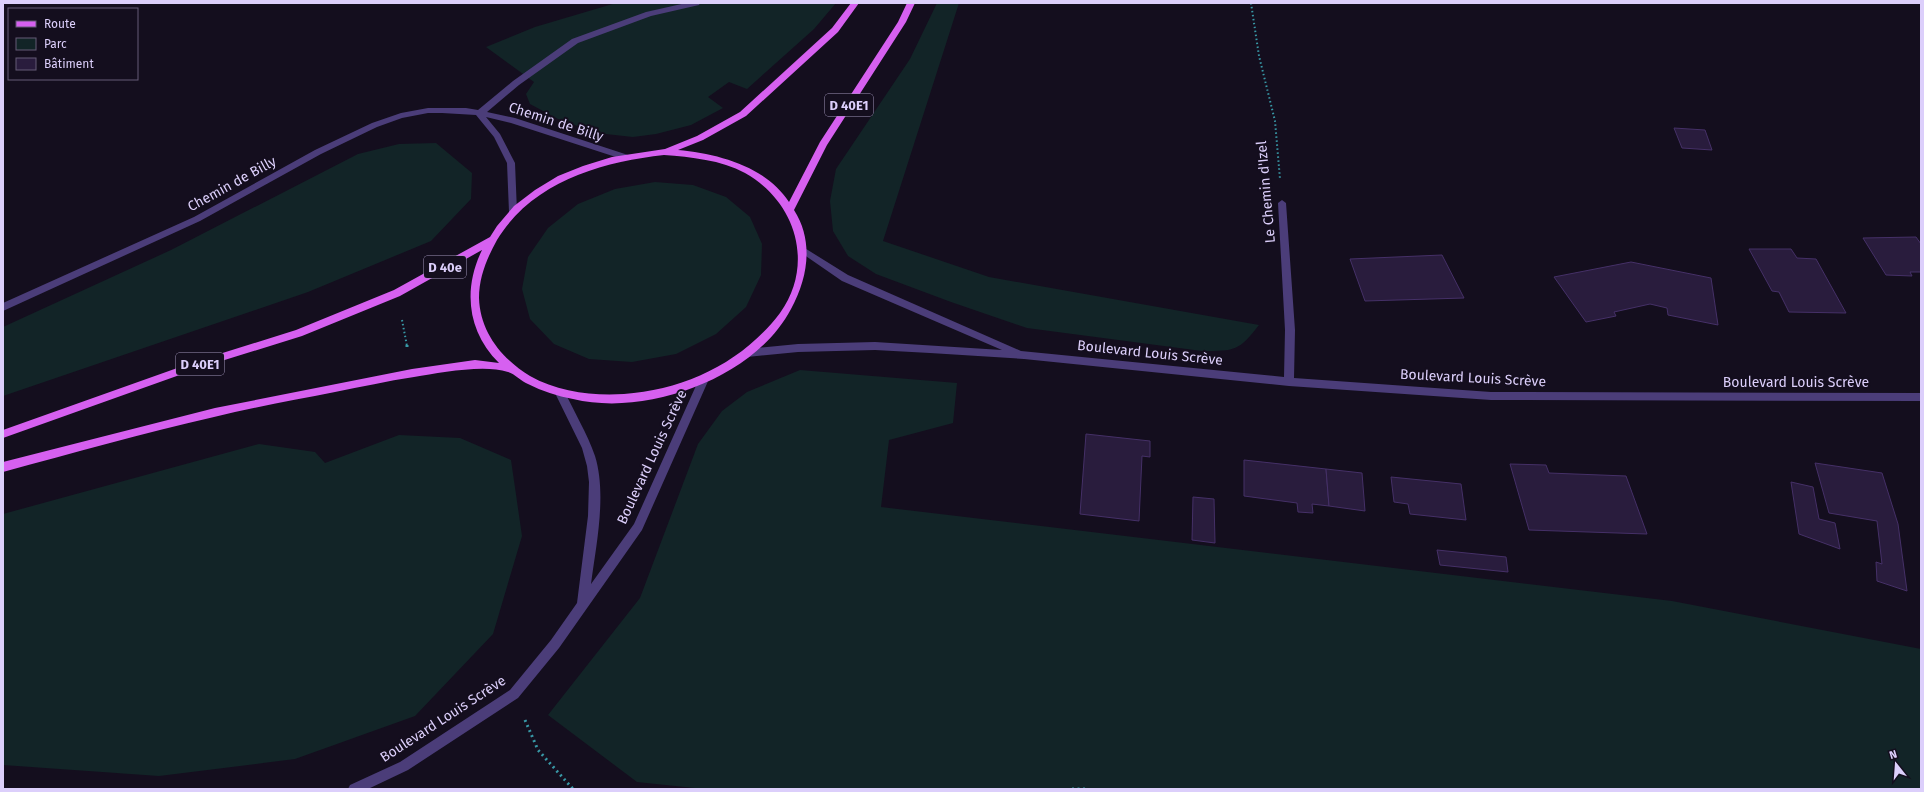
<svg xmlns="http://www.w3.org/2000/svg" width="1924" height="792" viewBox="0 0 1924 792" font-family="'Fira Sans',sans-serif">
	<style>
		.green { fill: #122427 }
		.building { fill: #291c3d; stroke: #453067 }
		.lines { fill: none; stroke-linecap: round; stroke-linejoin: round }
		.path-far1 { stroke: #3898a6; stroke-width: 2; stroke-dasharray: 1.5 2.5; stroke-linecap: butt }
		.path { stroke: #3898a6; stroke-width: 3; stroke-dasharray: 2 3.5; stroke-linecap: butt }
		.minor { fill: #4b3d79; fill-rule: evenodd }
		.major { fill: #d660f0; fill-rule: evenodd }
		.labels { text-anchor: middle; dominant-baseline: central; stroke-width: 4; stroke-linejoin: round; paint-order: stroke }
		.shield { fill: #140e1e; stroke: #a095b9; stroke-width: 1 }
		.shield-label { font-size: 13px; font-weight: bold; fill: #dccffb }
		.street-label { font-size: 14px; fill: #dccffb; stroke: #140e1e }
	</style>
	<rect width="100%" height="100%" fill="#140e1e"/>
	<!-- green -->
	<g class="green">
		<polygon points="616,3 836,3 814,29 747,89 729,82 708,97 723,108 691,125 656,134 633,137 597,133 558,119 530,104 526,94 534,82 486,47 535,27"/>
		<path d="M937,3h22l-76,238 106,36 270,48c-20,26 -24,26 -57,26l-175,-23 -76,-26 -75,-28 -28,-18 -15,-25 -3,-30 6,-32 74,-110z"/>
		<polygon points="436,143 472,173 471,199 431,241 308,292 3,396 3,327 171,250 358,154 399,144"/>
		<polygon points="655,182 693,185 726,197 750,217 762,244 761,275 746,307 716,334 676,354 632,362 589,359 554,344 530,319 522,289 528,257 548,228 578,204 615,189"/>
		<polygon points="800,370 957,383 953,423 889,440 881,507 1672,601 1921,649 1921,789 704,789 637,782 548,715 640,598 698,444 722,411 747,392"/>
		<polygon points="399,435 460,438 511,460 522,536 493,634 415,716 295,759 159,776 3,765 3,514 259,444 315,452 325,463"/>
	</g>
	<!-- building -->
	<g class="building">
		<polygon points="1674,128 1705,130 1712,150 1682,148"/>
		<polygon points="1916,237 1921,244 1921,272 1910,272 1912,276 1886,275 1863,238"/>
		<polygon points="1749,249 1791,249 1797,258 1816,259 1846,313 1789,312 1779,292 1772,291"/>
		<polygon points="1442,255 1464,298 1365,301 1350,259"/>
		<polygon points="1631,262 1711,278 1718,325 1668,315 1667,308 1650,304 1614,312 1616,316 1586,322 1554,277"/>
		<polygon points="1086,434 1150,441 1150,457 1142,456 1139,521 1080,514"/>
		<polygon points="1244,460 1326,469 1329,506 1312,504 1313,513 1298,512 1297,503 1244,496"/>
		<polygon points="1815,463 1882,473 1898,524 1907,591 1877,581 1876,562 1882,564 1877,521 1829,513"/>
		<polygon points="1510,464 1546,465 1549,473 1626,476 1647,534 1529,530"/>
		<polygon points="1326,469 1362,473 1365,511 1329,506"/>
		<polygon points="1391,477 1461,484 1466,520 1410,514 1408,504 1394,502"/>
		<polygon points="1791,482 1813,487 1819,519 1835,523 1840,549 1799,534"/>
		<polygon points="1193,497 1214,499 1215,543 1192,540"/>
		<polygon points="1437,550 1506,557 1508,572 1440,565"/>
	</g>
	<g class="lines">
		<!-- path-far1 -->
		<g class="path-far1">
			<polyline points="1251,3 1259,56 1275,121 1280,179"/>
			<polyline points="402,320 407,346"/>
		</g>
		<!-- path -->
		<g class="path">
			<polyline points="407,345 407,347"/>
			<polyline points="525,720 538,750 573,789"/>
			<polyline points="1072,789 1087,789"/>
		</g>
		<!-- minor -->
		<g class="minor">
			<polygon points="686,3 700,3 699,5 651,16 578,43 519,85 487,112 515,118 628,155 629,157 625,160 511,123 486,117 500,134 515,163 517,212 516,214 513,215 509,212 507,163 494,137 476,115 442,113 428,113 402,118 377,127 321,154 200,221 3,311 3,303 194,217 315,150 372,123 401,113 428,108 466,108 478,110 513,81 572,39 646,12"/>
			<polygon points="1282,200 1286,203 1295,330 1294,378 1491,392 1921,393 1921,401 1491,400 1289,386 1024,359 930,353 875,350 798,352 747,357 744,356 742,353 744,350 747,349 798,344 875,342 1002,350 842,281 800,252 798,250 803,247 848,275 1021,351 1284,377 1285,330 1278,203"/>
			<path d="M704,375l3,1 2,3 -67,151 -83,118 -41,50 -110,72 -40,19h-20l2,-4 50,-23 110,-72 41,-50 26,-37 11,-87 1,-34 -2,-16 -5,-18 -27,-55 1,-3h8c10,22 23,43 31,66 12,39 1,89 -4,128l43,-60 65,-145 2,-3z"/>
		</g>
		<!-- major -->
		<path class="major" d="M851,3h8l-21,29 -92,84 -43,24 -25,10c41,4 87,16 111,52l31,-60 78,-120 9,-19h8l-9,19 -79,123 -33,65c20,31 14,68 -3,99 -36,69 -144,108 -218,90 -16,-3 -31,-8 -45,-15 -7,-3 -13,-10 -20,-12 -25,-8 -68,1 -94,5 -27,4 -53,10 -79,15 -40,8 -81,15 -121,25 -71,16 -141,36 -211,55v-10l212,-54 197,-39 63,-9 24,3c-32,-32 -36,-74 -17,-113l-82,46 -98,40 -100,31 -199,71v-8l194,-69 99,-31 98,-40 96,-53 7,-11 17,-20 21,-16 23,-14 25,-10 29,-9 53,-8 32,-13 43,-24 92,-84zM664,155c27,2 57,5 81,18 51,29 70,91 35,140 -37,49 -95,77 -156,81 -31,2 -66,-2 -94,-18 -28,-17 -50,-44 -51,-78 0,-21 8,-40 18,-58 35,-58 104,-78 167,-85z"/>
	</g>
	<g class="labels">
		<!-- shield labels -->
		<g class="shield">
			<rect x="825" y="94" width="48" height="22" rx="3"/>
			<rect x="424" y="256" width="42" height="22" rx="3"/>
			<rect x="176" y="353" width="48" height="22" rx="3"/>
		</g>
		<g class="shield-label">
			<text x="849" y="105">D 40E1</text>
			<text x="445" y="267">D 40e</text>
			<text x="200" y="364">D 40E1</text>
		</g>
		<!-- street labels -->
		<g class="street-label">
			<text transform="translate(556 122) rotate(18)">Chemin de Billy</text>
			<text transform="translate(232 184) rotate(-29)">Chemin de Billy</text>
			<text transform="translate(1266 192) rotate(-95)">Le Chemin d'Izel</text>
			<text transform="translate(1150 353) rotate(6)">Boulevard Louis Scrève</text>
			<text transform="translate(1473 378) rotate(3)">Boulevard Louis Scrève</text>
			<text x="1796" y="382">Boulevard Louis Scrève</text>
			<text transform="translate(652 457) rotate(-65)">Boulevard Louis Scrève</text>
			<text transform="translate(443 719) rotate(-33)">Boulevard Louis Scrève</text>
		</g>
	</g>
	<!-- border -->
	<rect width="1924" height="792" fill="none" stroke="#dccffb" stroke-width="8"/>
	<!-- legend -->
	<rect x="8" y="8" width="130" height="72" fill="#140e1e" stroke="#645b76"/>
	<rect x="16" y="21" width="20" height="6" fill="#d660f0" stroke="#645b76"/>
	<text x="44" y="28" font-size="12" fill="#dccffb">Route</text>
	<rect x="16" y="38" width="20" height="12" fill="#122427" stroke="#645b76"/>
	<text x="44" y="48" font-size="12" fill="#dccffb">Parc</text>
	<rect x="16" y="58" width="20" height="12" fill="#291c3d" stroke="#645b76"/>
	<text x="44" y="68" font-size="12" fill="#dccffb">Bâtiment</text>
	<!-- north arrow -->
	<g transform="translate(1896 764) rotate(343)" stroke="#140e1e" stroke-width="3" paint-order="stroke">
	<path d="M0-3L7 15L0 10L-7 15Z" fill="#dccffb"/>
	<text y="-6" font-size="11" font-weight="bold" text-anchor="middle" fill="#dccffb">N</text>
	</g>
</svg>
